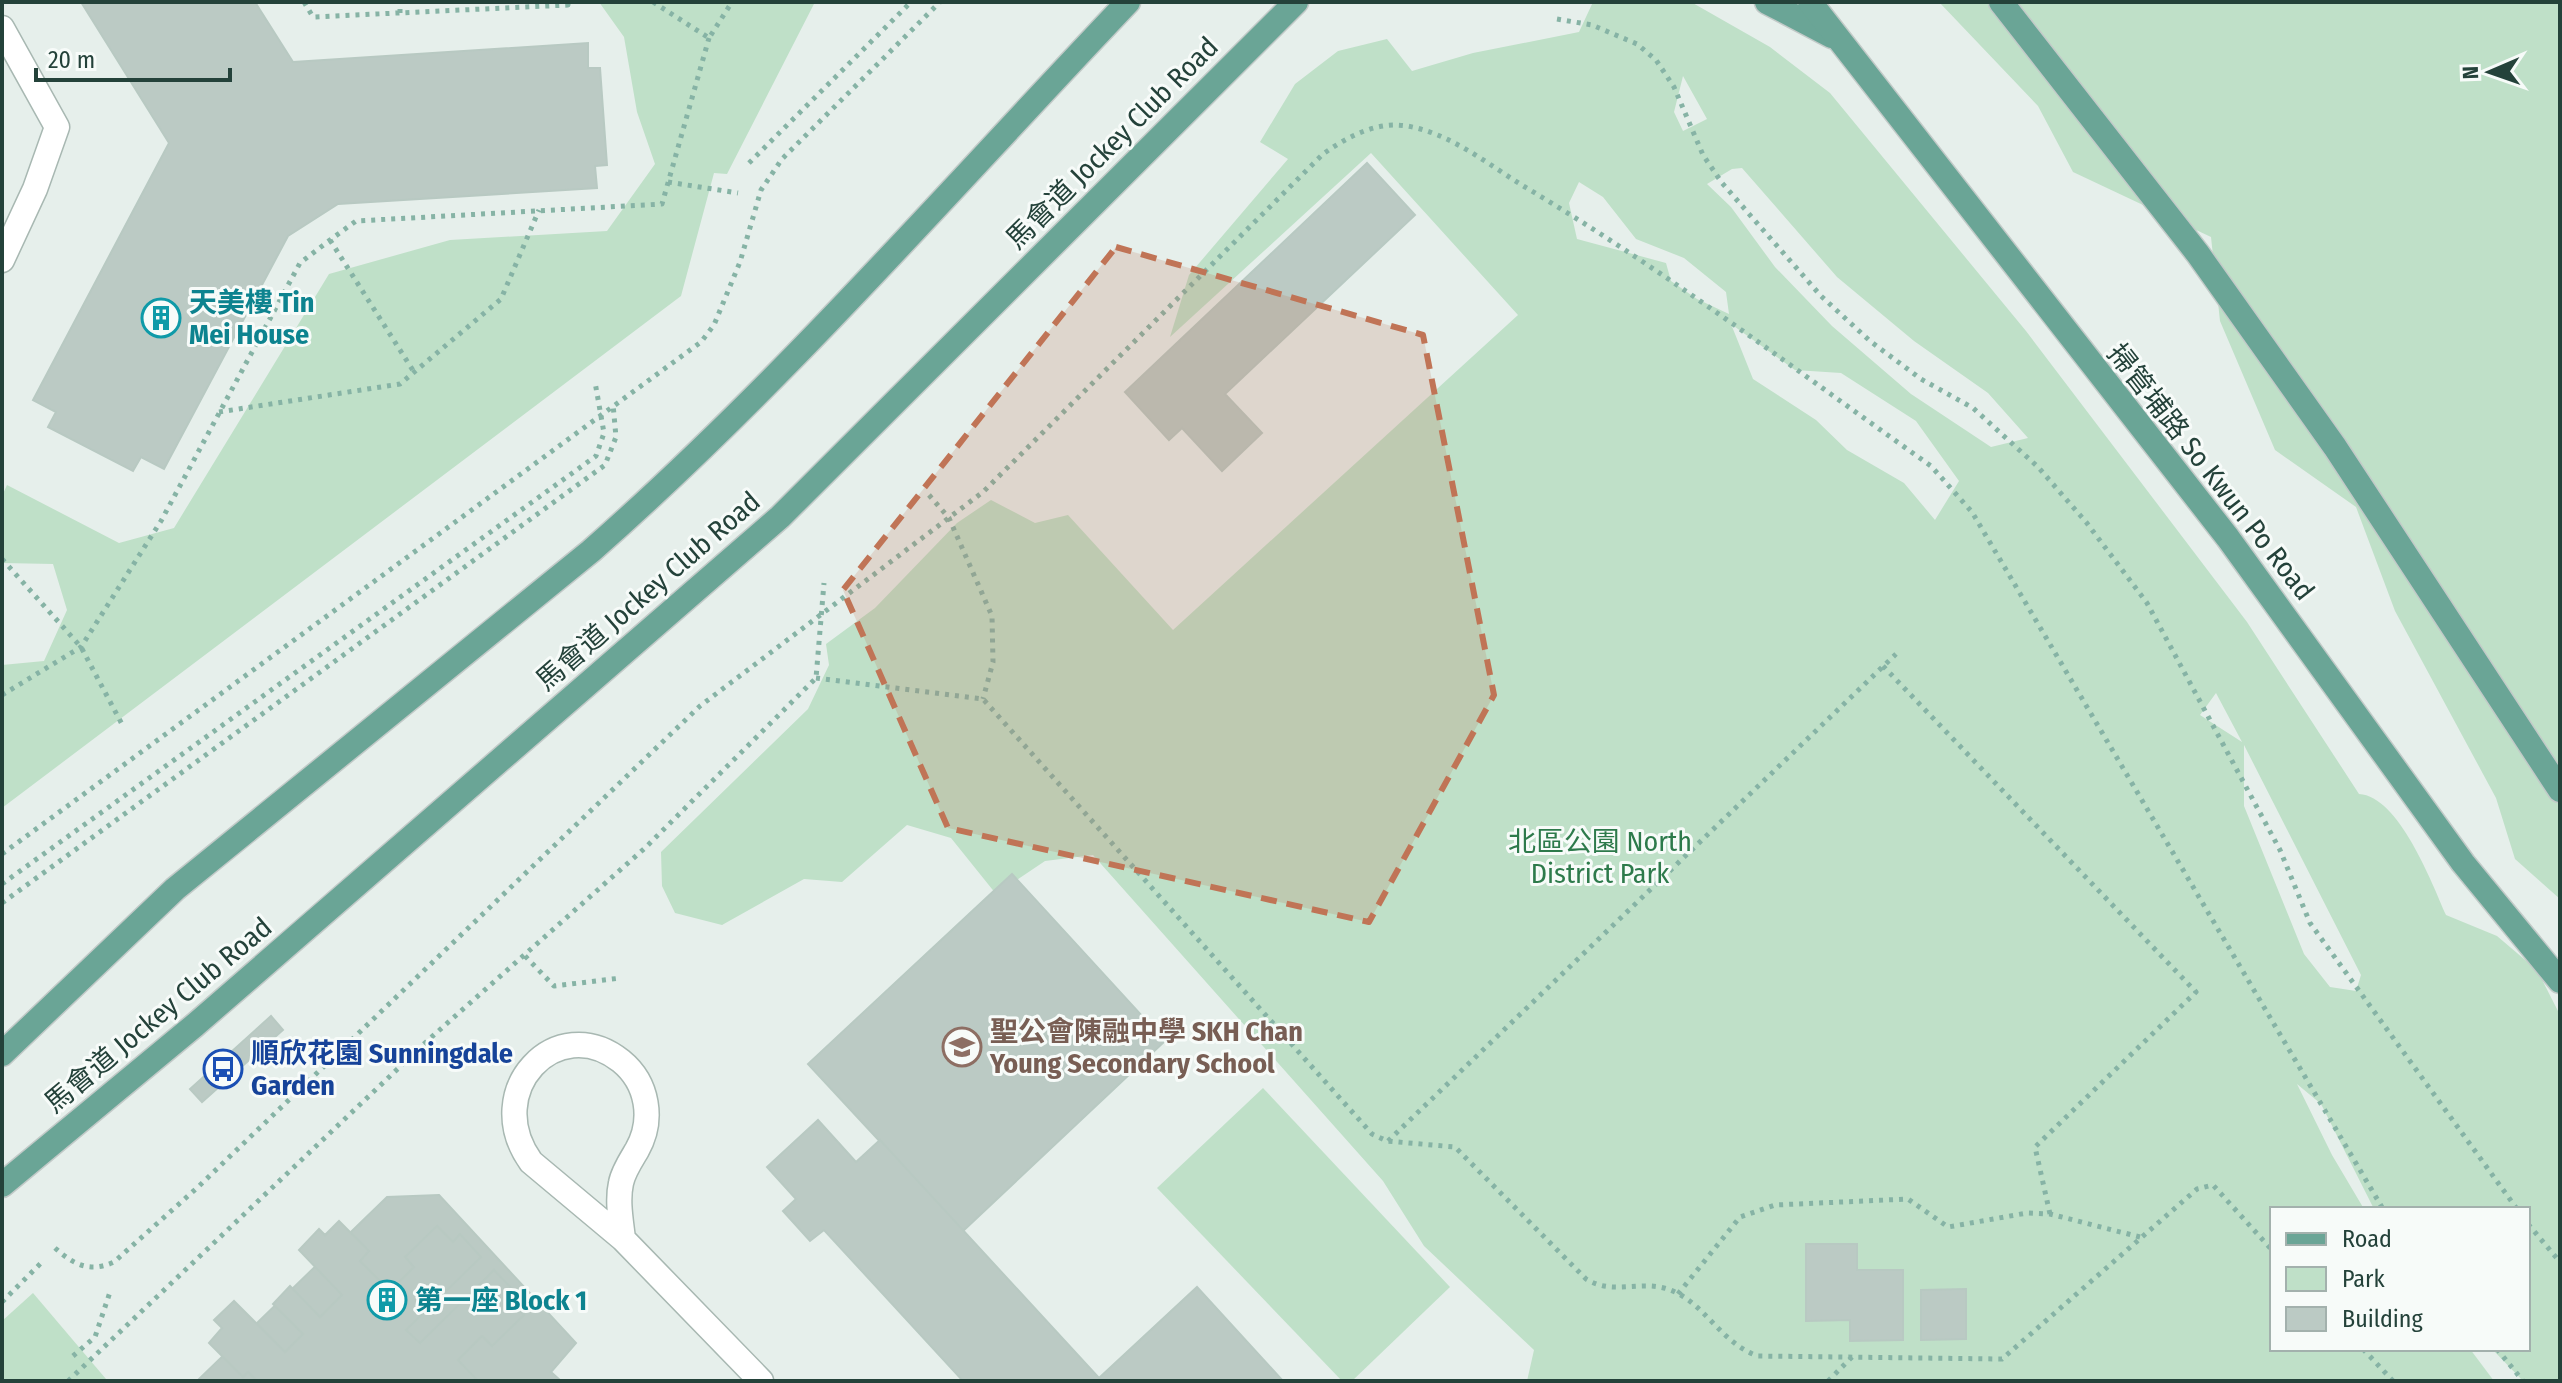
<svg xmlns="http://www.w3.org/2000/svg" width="2562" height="1383" viewBox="0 0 2562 1383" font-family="'Fira Sans Condensed','Noto Sans SC',sans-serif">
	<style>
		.green { fill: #bfe0c8; fill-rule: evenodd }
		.building { fill: #bbcac4; stroke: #b8c9c2; stroke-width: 2 }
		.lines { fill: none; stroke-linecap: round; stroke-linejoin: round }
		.minor-casing { stroke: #a8b8b2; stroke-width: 27 }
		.major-casing { stroke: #c2cac8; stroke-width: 27 }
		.path { stroke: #86b3a5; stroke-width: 5; stroke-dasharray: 4 6; stroke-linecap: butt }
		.minor { stroke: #fff; stroke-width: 24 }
		.major { stroke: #6aa596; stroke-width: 24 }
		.marked { fill: #c07456; fill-opacity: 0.2; stroke: #c07456; stroke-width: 6; stroke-dasharray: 16 10; stroke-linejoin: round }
		.labels { text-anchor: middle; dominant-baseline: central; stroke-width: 6; stroke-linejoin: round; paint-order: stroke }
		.street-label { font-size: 28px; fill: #24423a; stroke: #f7fbf9 }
		.culture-label { font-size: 28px; font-weight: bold; fill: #0d838f; stroke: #f7fbf9; text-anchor: start }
		.park-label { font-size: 28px; fill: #2d7a4b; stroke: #f7fbf9 }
		.education-label { font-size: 28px; font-weight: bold; fill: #785e54; stroke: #f7fbf9; text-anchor: start }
		.transit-label { font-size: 28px; font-weight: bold; fill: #164399; stroke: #f7fbf9; text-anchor: start }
	</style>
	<rect width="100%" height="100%" fill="#e6efeb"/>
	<!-- green -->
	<g class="green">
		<polygon points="599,2 815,2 727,174 714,173 681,296 2,808 2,665 44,661 67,610 53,564 2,563 2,496 7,485 119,543 174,528 329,274 450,240 607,231 655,164 637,112 624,37"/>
		<path d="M1593,2h98l79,45 60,46 196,238 221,291 112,172c40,2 73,89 87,121l51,21 40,34 23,45v366h-37l-31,-32h36v-140h-154l-53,-105 -24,-20 35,71 32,54h-92v140h198l24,32h-967l7,-31 -110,-104 -41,-65 -290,-326 -48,6 -49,33 -45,-56 -44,-13 -65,57 -38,-3 -82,46 -47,-12 -13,-27 -1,-34 147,-143 21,-44 -3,-21 49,-36 82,-85 34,-23 44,23 33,-8 105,115 345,-315 -147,-162 -201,184 19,-62 99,-116 -28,-17 35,-58 43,-33 49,-12 25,32 61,-18 106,-21zM1683,76l24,43 -24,12 -9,-19zM1742,168l95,109 77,64 74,52 40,45 -37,9 -80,-53 -79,-68 -57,-59 -44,-60 -24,-23 25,-15zM1579,182l24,15 33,42 48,19 42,34 3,22 -32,-15 -26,-18 -5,-18 -89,-24 -8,-36zM1731,324l64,46 46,3 75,48 43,60 -24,39 -31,-37 -57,-33 -31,-30 -63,-41zM2216,693l26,49 -42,-27zM2244,745l117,230 -5,16 -26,-4 -26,-33 -60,-148z"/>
		<polygon points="1939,2 2560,2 2560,899 2515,859 2496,798 2395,611 2356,507 2275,450 2220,321 2211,237 2073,172 2038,106"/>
		<polygon points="1263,1088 1450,1287 1352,1381 1342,1381 1157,1188"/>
		<polygon points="33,1293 106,1379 104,1381 2,1381 2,1321"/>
	</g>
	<!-- building -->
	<g class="building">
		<polygon points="81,2 255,2 293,62 588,43 588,68 600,68 607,165 595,166 597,188 338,204 288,236 164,469 141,457 133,471 48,427 56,412 33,400 169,143"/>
		<polygon points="1367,163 1415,215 1225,394 1262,433 1222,471 1182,428 1169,440 1125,392"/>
		<polygon points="1012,874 1165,1041 963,1231 808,1064"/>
		<polygon points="271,1016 283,1030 202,1102 190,1089"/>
		<polygon points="818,1120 856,1162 880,1140 1099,1378 1197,1287 1283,1381 963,1381 824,1230 810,1241 783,1211 796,1199 767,1167"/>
		<polygon points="439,1195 576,1343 551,1372 561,1381 197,1381 387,1197"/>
		<polygon points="339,1221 369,1251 360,1261 390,1291 414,1267 405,1257 437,1226 453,1242 460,1234 481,1257 406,1330 420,1343 494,1270 514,1291 507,1298 524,1315 492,1346 482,1336 458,1360 478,1381 257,1381 248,1372 243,1377 209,1343 222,1328 214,1320 234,1301 285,1352 303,1334 273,1304 290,1286 320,1317 342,1295 299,1250 319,1229 325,1235"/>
		<polygon points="1806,1244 1857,1244 1857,1270 1903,1270 1903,1340 1850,1341 1850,1320 1806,1321"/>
		<polygon points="1966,1289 1966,1339 1921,1340 1921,1290"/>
	</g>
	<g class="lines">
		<!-- minor casing -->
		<g class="minor-casing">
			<g id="minor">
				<polyline points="2,28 57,127 35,189 2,260"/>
				<path d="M623,1239c-2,-18 -6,-38 -2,-56 2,-11 10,-23 16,-33 17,-30 11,-67 -16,-89 -64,-51 -141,30 -90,101l92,77 138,142"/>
			</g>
		</g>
		<!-- major casing -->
		<g class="major-casing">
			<g id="major">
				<polyline points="1767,2 1832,36"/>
				<polyline points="1810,2 2228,538 2463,863 2560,981"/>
				<polyline points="2001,2 2198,254 2335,447 2560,790"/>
				<path d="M2,1054l173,-165 416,-338c192,-169 361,-364 537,-549"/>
				<polyline points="2,1185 195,1025 780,517 1296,2"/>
			</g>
		</g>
		<!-- path -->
		<g class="path">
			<polyline points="304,2 313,17 568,5 568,2"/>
			<polyline points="653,2 709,38 732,2"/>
			<polyline points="400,13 400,2"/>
			<polyline points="1557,19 1592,25 1637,44 1656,60 1674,87 1703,155 1722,183 1821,296 1870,341 1921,379 1973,408 2038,467 2086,522 2147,603 2280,850 2310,923 2517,1209"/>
			<polyline points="749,163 911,2"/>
			<polyline points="668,182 738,193"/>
			<polyline points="330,240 414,372"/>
			<polyline points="219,412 400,384 501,299 539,210"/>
			<polyline points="929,495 949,518 992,616 993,662 983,699"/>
			<polyline points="2,559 81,647 124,728"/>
			<polyline points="1883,666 2196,992 2035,1147 2050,1214"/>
			<path d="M816,678l167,21 389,435 15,7 68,6 131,132c25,16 51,2 78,9 39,10 55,55 94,68l244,3 195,-170 16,-4 59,65"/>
			<polyline points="2,695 81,647 161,521 300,263 330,240 356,221 662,204 709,38"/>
			<polyline points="2,854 701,342 714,325 740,262 761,190 782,159 940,2"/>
			<polyline points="2,884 596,456 604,433 595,382"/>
			<polyline points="2,903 605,465 616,437 613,404"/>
			<polyline points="525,956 554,986 621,978"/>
			<polyline points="1388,1141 1896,654"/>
			<polyline points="2528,1224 2560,1262"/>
			<path d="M55,1248c19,17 35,25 59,14l84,-75 502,-481 283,-214 340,-338c24,-17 53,-33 84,-28 43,7 82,39 118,61 141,84 272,184 406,279l41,46 411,697"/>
			<polyline points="1678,1294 1740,1217 1775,1205 1908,1199 1948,1227 2027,1213 2050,1214 2140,1237"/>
			<polyline points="2,1302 42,1262"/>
			<polyline points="2363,1349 2393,1381"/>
			<polyline points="2497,1349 2523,1381"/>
			<polyline points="73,1356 95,1337 110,1292"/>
			<polyline points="68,1381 426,1042 645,848 816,678 824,583"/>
			<polyline points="1828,1381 1852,1357"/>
		</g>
		<!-- minor -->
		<use href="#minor" class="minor"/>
		<!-- major -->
		<use href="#major" class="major"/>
	</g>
	<!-- marked area -->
	<path class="marked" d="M1116,247l307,88 71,360 -125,227 -421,-94 -105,-238z"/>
	<!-- icons -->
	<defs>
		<g id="building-ring" transform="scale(2)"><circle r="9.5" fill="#f7fbf9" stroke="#0f9aa8" stroke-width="1.5"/><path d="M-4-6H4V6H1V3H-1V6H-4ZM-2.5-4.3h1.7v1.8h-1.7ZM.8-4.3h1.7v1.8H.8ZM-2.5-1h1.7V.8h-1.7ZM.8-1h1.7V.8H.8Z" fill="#0f9aa8"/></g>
		<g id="school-ring" transform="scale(2)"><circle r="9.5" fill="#f7fbf9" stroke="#8d6e63" stroke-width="1.5"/><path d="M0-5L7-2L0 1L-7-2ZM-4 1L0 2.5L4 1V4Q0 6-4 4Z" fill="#8d6e63"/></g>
		<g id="bus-ring" transform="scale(2)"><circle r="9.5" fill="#f7fbf9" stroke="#1a4fb4" stroke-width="1.5"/><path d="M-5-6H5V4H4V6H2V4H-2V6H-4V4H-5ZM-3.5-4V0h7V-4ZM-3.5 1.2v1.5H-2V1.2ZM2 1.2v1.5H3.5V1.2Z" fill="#1a4fb4"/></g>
	</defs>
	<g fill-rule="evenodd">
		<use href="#building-ring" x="161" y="318"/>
		<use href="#school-ring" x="962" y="1047"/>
		<use href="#bus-ring" x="223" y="1069"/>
		<use href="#building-ring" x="387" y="1300"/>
	</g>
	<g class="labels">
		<!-- street labels -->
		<g class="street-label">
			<text transform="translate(1112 143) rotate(-45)">馬會道 Jockey Club Road</text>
			<text transform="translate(2211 472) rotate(52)">掃管埔路 So Kwun Po Road</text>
			<text transform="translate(648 591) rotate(-41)">馬會道 Jockey Club Road</text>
			<text transform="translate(158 1015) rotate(-40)">馬會道 Jockey Club Road</text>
		</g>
		<!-- culture labels -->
		<g class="culture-label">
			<text x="189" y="302">天美樓 Tin<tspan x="189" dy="32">Mei House</tspan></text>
			<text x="415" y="1300">第一座 Block 1</text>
		</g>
		<!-- park labels -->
		<g class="park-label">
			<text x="1600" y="841">北區公園 North<tspan x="1600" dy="32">District Park</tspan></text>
		</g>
		<!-- education labels -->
		<g class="education-label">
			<text x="990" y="1031">聖公會陳融中學 SKH Chan<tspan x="990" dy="32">Young Secondary School</tspan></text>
		</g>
		<!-- transit labels -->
		<g class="transit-label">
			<text x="251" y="1053">順欣花園 Sunningdale<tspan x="251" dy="32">Garden</tspan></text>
		</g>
	</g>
	<!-- border -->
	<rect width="2562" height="1383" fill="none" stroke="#24423a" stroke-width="8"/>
	<!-- legend -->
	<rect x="2270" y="1207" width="260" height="144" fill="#f7fbf9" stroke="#a3b1ad" stroke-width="2"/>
	<rect x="2286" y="1233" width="40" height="12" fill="#6aa596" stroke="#a3b1ad" stroke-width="2"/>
	<text x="2342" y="1247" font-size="24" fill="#24423a">Road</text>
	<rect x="2286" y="1267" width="40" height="24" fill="#bfe0c8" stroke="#a3b1ad" stroke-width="2"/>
	<text x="2342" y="1287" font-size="24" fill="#24423a">Park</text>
	<rect x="2286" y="1307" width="40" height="24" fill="#bbcac4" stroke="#a3b1ad" stroke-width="2"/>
	<text x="2342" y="1327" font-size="24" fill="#24423a">Building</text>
	<!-- north arrow -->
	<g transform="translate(2490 72) rotate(268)" stroke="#f7fbf9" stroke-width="6" paint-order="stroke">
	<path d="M0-6L14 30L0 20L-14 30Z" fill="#24423a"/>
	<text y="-12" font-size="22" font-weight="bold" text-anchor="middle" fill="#24423a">N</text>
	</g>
	<!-- scale -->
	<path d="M36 68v12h194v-12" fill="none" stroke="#24423a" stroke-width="4"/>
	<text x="48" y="68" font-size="24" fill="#24423a" stroke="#f7fbf9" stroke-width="6" paint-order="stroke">20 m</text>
</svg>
